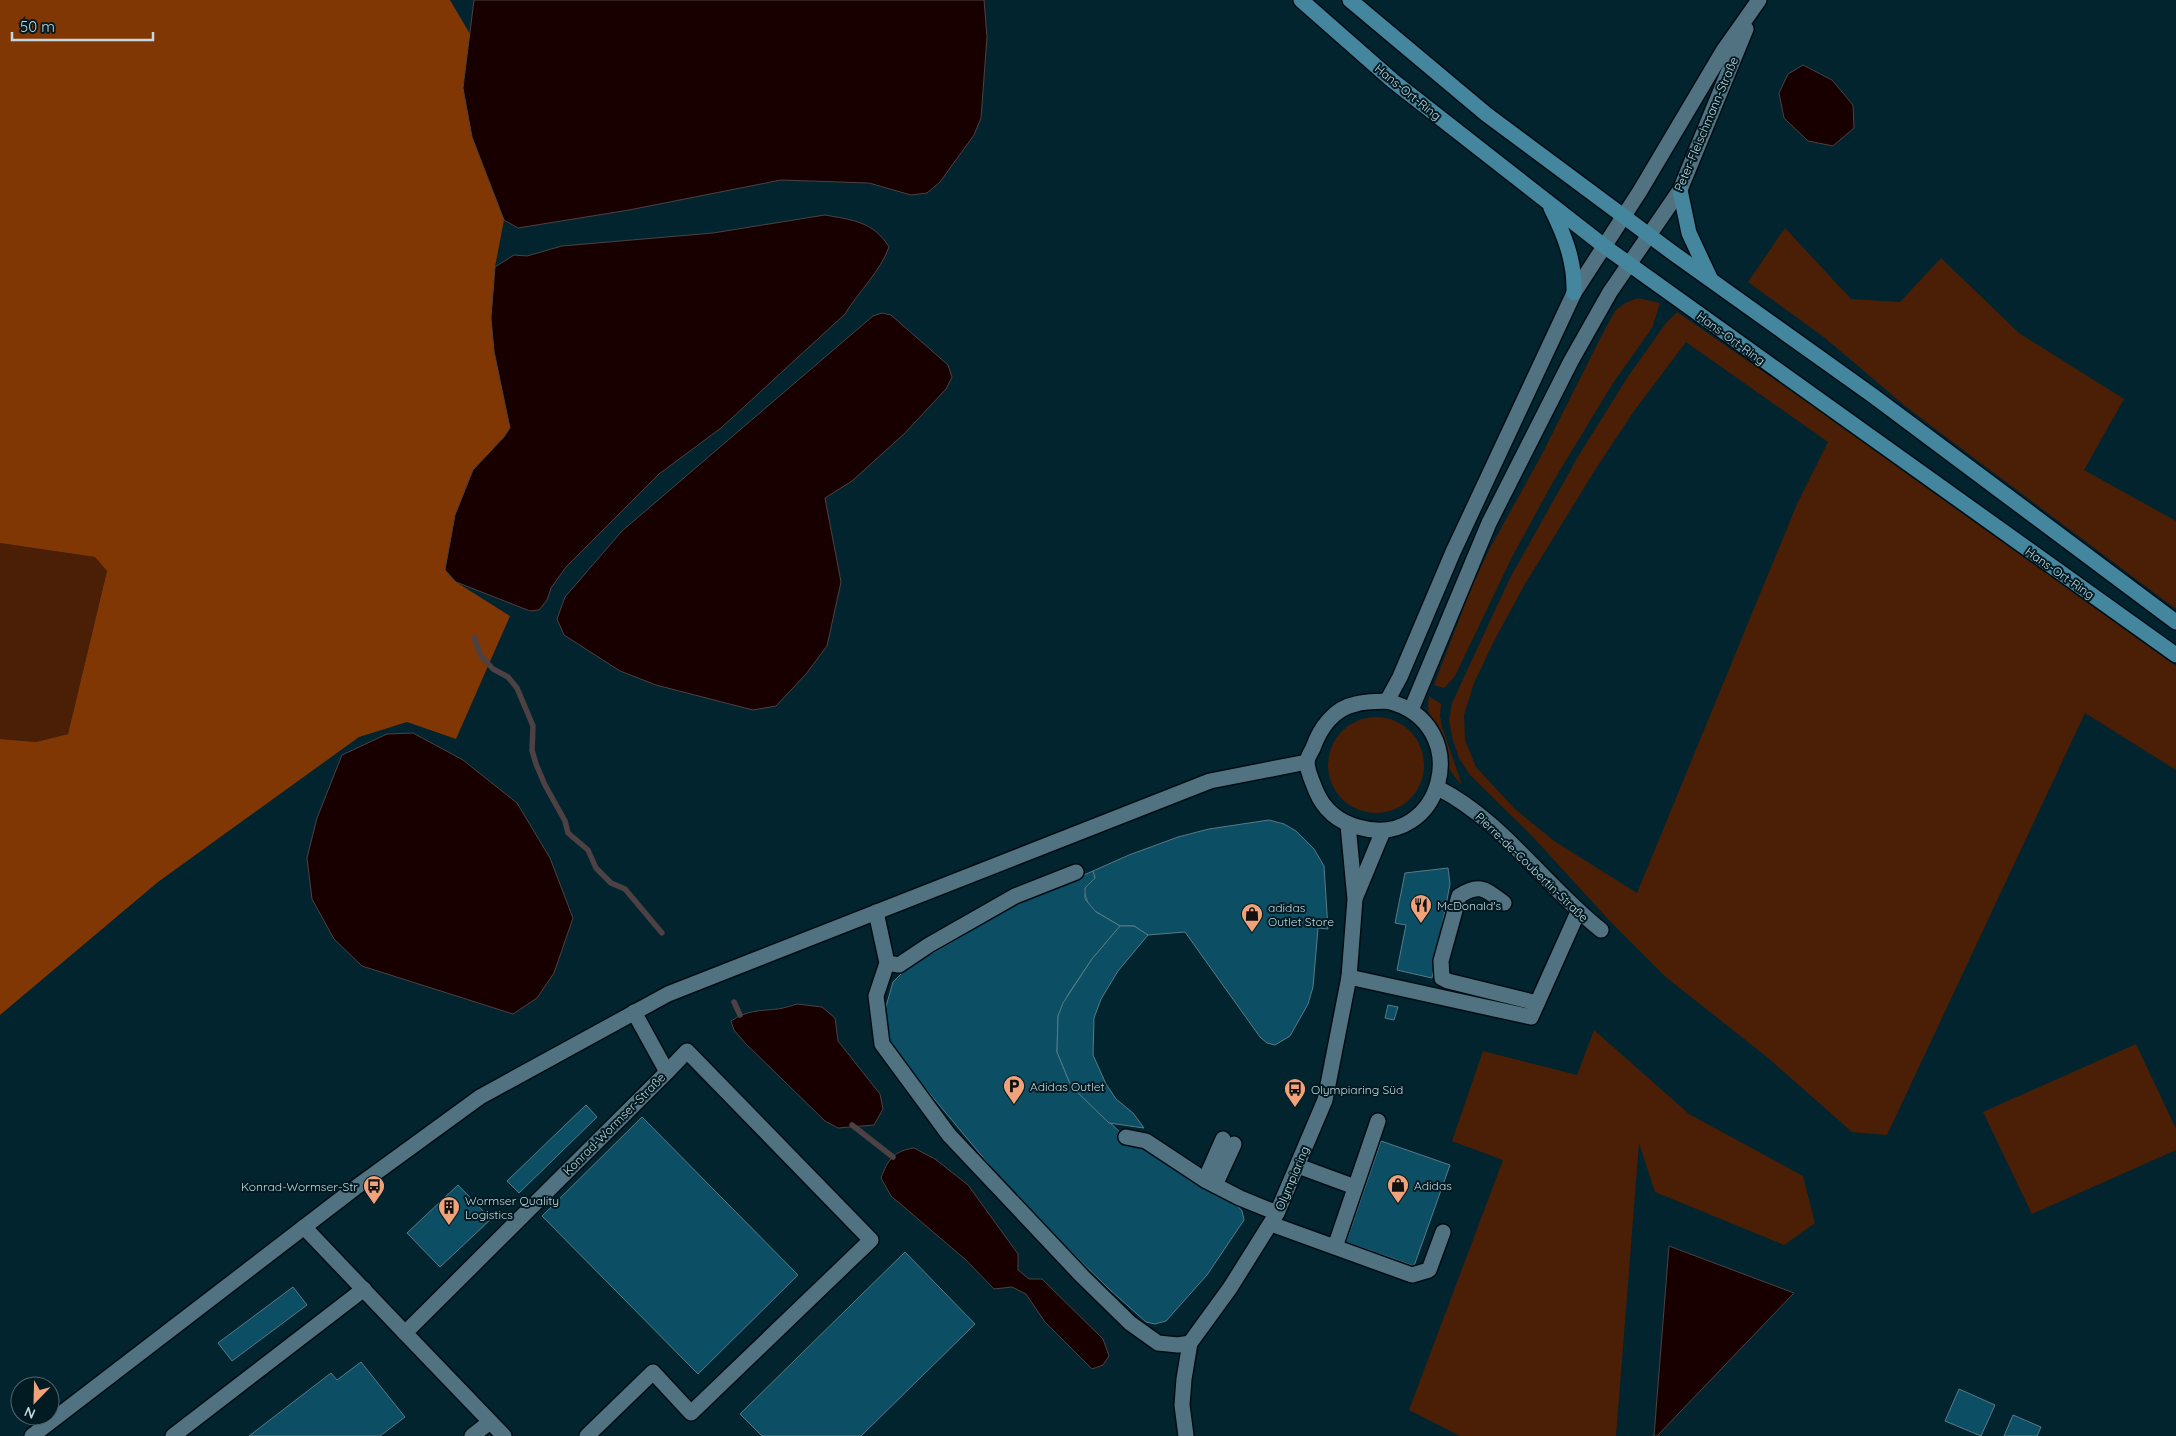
<svg xmlns="http://www.w3.org/2000/svg" width="2176" height="1436" viewBox="0 0 2176 1436" font-family="Quicksand,sans-serif">
	<style>
		.green { fill: #4b1f05; fill-rule: evenodd }
		.forest { fill: #813703 }
		.water { fill: #190000; stroke: #4d4143 }
		.lines { fill: none; stroke-linecap: round; stroke-linejoin: round }
		.stream { stroke: #4d4143; stroke-width: 5.5 }
		.building { fill: #0c4e63; stroke: #587a87 }
		.minor-casing { stroke: #000c14; stroke-width: 18 }
		.major-casing { stroke: #000c14; stroke-width: 18 }
		.minor { stroke: #517381; stroke-width: 15 }
		.major { stroke: #44869e; stroke-width: 15 }
		.labels { text-anchor: middle; dominant-baseline: central; stroke-width: 4; stroke-linejoin: round; paint-order: stroke }
		.street-label { font-size: 12px; fill: #c6d8df; stroke: #021a22 }
		.poi-label { font-size: 12px; fill: #c6d8df; stroke: #021a22; text-anchor: start }
	</style>
	<rect width="100%" height="100%" fill="#02242f"/>
	<!-- green -->
	<g class="green">
		<polygon points="1785,228 1851,299 1900,302 1941,258 2019,333 2124,399 2084,470 2176,521 2176,609 1942,434 1904,405 1825,338 1748,282"/>
		<polygon points="1638,298 1660,303 1652,328 1613,383 1554,480 1512,557 1455,676 1444,688 1434,685 1472,586 1489,550 1540,458 1601,337 1615,311 1625,303"/>
		<path d="M1677,312l127,88 372,266v104l-91,-57 -198,422 -35,-3 -85,-75 -100,-79 -58,-58 -78,-85 -61,-60 -11,-17 -6,-17 -4,-21 3,-17 58,-125 69,-123 48,-77 39,-55zM1686,342l142,100 -31,62 -160,389 -83,-52 -40,-33 -38,-41 -11,-27 -1,-25 10,-32 21,-44 30,-55 70,-114 39,-59z"/>
		<polygon points="0,543 95,557 107,571 68,734 36,742 0,739"/>
		<path d="M1429,696l12,8 -1,12 2,11 20,58c-19,-19 -38,-62 -33,-89z"/>
		<circle cx="1376" cy="765" r="48"/>
		<polygon points="1594,1030 1689,1114 1803,1176 1815,1223 1784,1245 1655,1192 1639,1143 1616,1436 1460,1436 1409,1410 1503,1160 1452,1141 1483,1051 1577,1075"/>
		<polygon points="2136,1044 2176,1129 2176,1150 2032,1214 1983,1112"/>
	</g>
	<!-- forest -->
	<polygon class="forest" points="0,0 450,0 470,34 463,88 472,137 504,220 495,267 491,318 494,351 510,428 504,437 473,470 455,515 445,570 456,582 510,616 456,739 407,722 359,737 158,882 0,1015 0,739 36,742 68,734 107,571 95,557 0,543"/>
	<!-- water -->
	<g class="water">
		<polygon points="474,0 984,0 987,37 981,118 974,135 940,182 927,193 911,195 869,183 781,180 629,210 518,228 504,220 472,137 463,88"/>
		<polygon points="1803,65 1832,80 1853,105 1854,128 1833,146 1808,141 1784,118 1779,93 1788,74"/>
		<path d="M825,215c27,5 48,6 64,32 -9,25 -30,44 -44,67l-124,114 -62,46 -93,93 -15,21 -4,12 -8,10 -9,1 -74,-29 -11,-12 10,-55 18,-45 31,-33 6,-9 -16,-77 -3,-33 4,-51 19,-12 13,1 35,-10 151,-13z"/>
		<polygon points="882,313 891,315 948,365 952,377 946,389 904,434 852,481 825,498 841,582 827,646 806,674 776,706 753,710 656,685 620,671 564,635 557,619 565,597 622,531 873,316"/>
		<polygon points="413,733 463,760 517,803 550,858 573,918 554,973 537,998 513,1014 362,966 334,939 312,899 307,858 317,818 342,755 387,734"/>
		<path d="M797,1004l25,3 13,11 3,23 42,53 3,15 -9,16 -36,3 -13,-7 -80,-78 -11,-13 -3,-9c16,-11 28,-10 47,-12 6,-1 13,-3 19,-5z"/>
		<path d="M914,1148l21,11 33,26 50,69v16l11,9h13l61,60 6,17 -6,9 -11,4 -47,-47 -19,-28 -14,-7 -18,2 -28,-29 -75,-64 -10,-18c7,-19 13,-27 33,-30z"/>
		<polygon points="1669,1246 1794,1293 1657,1436 1654,1436"/>
	</g>
	<g class="lines">
		<!-- stream -->
		<g class="stream">
			<polyline points="474,637 481,656 493,669 508,677 517,688 533,726 532,750 536,764 545,785 565,821 568,833 588,850 596,868 611,883 625,889 662,933"/>
			<polyline points="734,1002 740,1015"/>
			<polyline points="852,1125 893,1157"/>
		</g>
	</g>
	<!-- building -->
	<g class="building">
		<polygon points="1269,820 1284,824 1296,831 1314,849 1324,866 1328,929 1318,928 1313,987 1308,1004 1290,1036 1275,1045 1267,1043 1260,1037 1185,932 1148,935 1134,926 1120,926 1090,908 1084,892 1085,888 1095,878 1093,871 1129,855 1178,837 1209,829"/>
		<polygon points="1448,868 1450,884 1432,978 1397,970 1406,925 1395,923 1405,873"/>
		<polygon points="1093,871 1095,878 1085,888 1085,899 1096,912 1120,926 1092,959 1069,993 1058,1016 1057,1052 1071,1086 1122,1134 1191,1181 1235,1203 1242,1211 1244,1220 1207,1275 1166,1321 1155,1324 1146,1322 1109,1289 1021,1203 895,1052 888,1041 883,1017 893,982 907,968 1022,901"/>
		<polygon points="1120,926 1134,926 1148,935 1118,971 1101,999 1094,1018 1093,1055 1106,1084 1116,1099 1133,1113 1144,1128 1109,1123 1071,1086 1057,1052 1058,1016 1063,1003 1092,959"/>
		<polygon points="1388,1005 1398,1007 1394,1020 1385,1018"/>
		<polygon points="586,1105 597,1117 519,1193 507,1181"/>
		<polygon points="642,1117 798,1275 698,1374 542,1216"/>
		<polygon points="1381,1141 1450,1165 1414,1266 1346,1242"/>
		<polygon points="458,1185 491,1219 440,1267 407,1233"/>
		<polygon points="905,1252 975,1324 861,1436 762,1436 740,1414"/>
		<polygon points="293,1287 307,1305 232,1361 218,1343"/>
		<polygon points="361,1362 405,1417 380,1436 249,1436 331,1373 337,1380"/>
		<polygon points="1959,1389 1995,1405 1981,1436 1945,1421"/>
		<polygon points="2013,1415 2041,1427 2037,1436 2004,1436"/>
	</g>
	<g class="lines">
		<!-- minor casing -->
		<g class="minor-casing">
			<g id="minor">
				<polyline points="1387,701 1400,677 1453,552 1574,293 1640,191 1723,51 1759,0"/>
				<path d="M1387,701c90,22 56,151 -29,126 -19,-5 -34,-17 -42,-36 -3,-8 -9,-20 -9,-29 0,-4 4,-10 6,-14 7,-20 21,-40 43,-44 10,-3 21,-2 31,-3z"/>
				<polyline points="1411,710 1489,523 1571,361 1610,292 1680,190 1746,29"/>
				<path d="M1438,788c65,33 107,98 163,142"/>
				<polyline points="1356,896 1383,831"/>
				<path d="M1504,903c-18,-13 -24,-21 -45,-7l-18,65 1,17 6,3 89,22"/>
				<polyline points="876,912 887,963 876,996 882,1044 949,1135 1082,1276 1130,1323 1158,1343 1178,1345 1190,1343"/>
				<polyline points="887,963 899,965 929,945 1015,896 1076,872"/>
				<polyline points="1349,977 1531,1017 1578,912"/>
				<polyline points="1126,1137 1146,1141 1205,1180 1240,1198 1277,1213"/>
				<polyline points="1298,1166 1355,1187"/>
				<polyline points="1205,1180 1223,1139"/>
				<polyline points="1215,1185 1234,1144"/>
				<polyline points="1271,1224 1412,1275 1429,1270 1443,1232"/>
				<polyline points="304,1227 405,1333 667,1072 634,1012"/>
				<polyline points="1335,1247 1378,1121"/>
				<polyline points="405,1333 504,1436"/>
				<polyline points="32,1436 355,1188 480,1097 668,994 1210,781 1307,762"/>
				<polyline points="173,1436 364,1289"/>
				<polyline points="472,1436 490,1422"/>
				<polyline points="587,1436 653,1372 691,1413 871,1240 687,1051 667,1072"/>
				<polyline points="1186,1436 1182,1405 1184,1379 1190,1343 1230,1288 1277,1213 1325,1100 1349,977 1355,899 1348,825"/>
			</g>
		</g>
		<!-- major casing -->
		<g class="major-casing">
			<g id="major">
				<polyline points="1301,0 1393,81 1604,246 2176,655"/>
				<polyline points="1350,0 1486,114 1673,253 1872,395 2176,622"/>
				<polyline points="1680,190 1689,233 1710,278"/>
				<path d="M1551,208c14,28 24,54 23,85"/>
			</g>
		</g>
		<!-- minor -->
		<use href="#minor" class="minor"/>
		<!-- major -->
		<use href="#major" class="major"/>
	</g>
	<!-- icons -->
	<defs>
		<g id="restaurant-pin" transform="scale(1.125)"><path d="M0 17L-7.5 6A9.5 9.5 0 1 1 7.5 6Z" fill="#f0a27a" stroke="#021a22"/><path d="M-5-6h1v4h1v-4h1v4h1v-4h1v5L-1.5 .5V6h-2V.5L-5-1ZM5-6V6H3V1.5H1.5Q1.5-4 5-6Z" fill="#111"/></g>
		<g id="shop-pin" transform="scale(1.125)"><path d="M0 17L-7.5 6A9.5 9.5 0 1 1 7.5 6Z" fill="#f0a27a" stroke="#021a22"/><path d="M-5-2.5h2.3a2.7 3.5 0 0 1 5.4 0H5L5.5 6h-11ZM-1.5-2.5h3a1.5 2.3 0 0 0-3 0Z" fill="#111"/></g>
		<g id="parking-pin" transform="scale(1.125)"><path d="M0 17L-7.5 6A9.5 9.5 0 1 1 7.5 6Z" fill="#f0a27a" stroke="#021a22"/><path d="M-3.5-5.5H1a3.5 3.5 0 0 1 0 7H-1V5.5H-3.5ZM-1-3.4V-.6H.8a1.4 1.4 0 0 0 0-2.8Z" fill="#111"/></g>
		<g id="bus-pin" transform="scale(1.125)"><path d="M0 17L-7.5 6A9.5 9.5 0 1 1 7.5 6Z" fill="#f0a27a" stroke="#021a22"/><path d="M-5-6H5V4H4V6H2V4H-2V6H-4V4H-5ZM-3.5-4V0h7V-4ZM-3.5 1.2v1.5H-2V1.2ZM2 1.2v1.5H3.5V1.2Z" fill="#111"/></g>
		<g id="building-pin" transform="scale(1.125)"><path d="M0 17L-7.5 6A9.5 9.5 0 1 1 7.5 6Z" fill="#f0a27a" stroke="#021a22"/><path d="M-4-6H4V6H1V3H-1V6H-4ZM-2.5-4.3h1.7v1.8h-1.7ZM.8-4.3h1.7v1.8H.8ZM-2.5-1h1.7V.8h-1.7ZM.8-1h1.7V.8H.8Z" fill="#111"/></g>
	</defs>
	<g fill-rule="evenodd">
		<use href="#restaurant-pin" x="1421" y="905"/>
		<use href="#shop-pin" x="1252" y="914"/>
		<use href="#parking-pin" x="1014" y="1086"/>
		<use href="#bus-pin" x="1295" y="1089"/>
		<use href="#shop-pin" x="1398" y="1185"/>
		<use href="#bus-pin" x="374" y="1186"/>
		<use href="#building-pin" x="449" y="1207"/>
	</g>
	<g class="labels">
		<!-- street labels -->
		<g class="street-label">
			<text transform="translate(1408 92) rotate(39)">Hans-Ort-Ring</text>
			<text transform="translate(1706 124) rotate(-67)">Peter-Fleischmann-Straße</text>
			<text transform="translate(1731 338) rotate(36)">Hans-Ort-Ring</text>
			<text transform="translate(2060 573) rotate(35)">Hans-Ort-Ring</text>
			<text transform="translate(1532 867) rotate(44)">Pierre-de-Coubertin-Straße</text>
			<text transform="translate(614 1124) rotate(-45)">Konrad-Wormser-Straße</text>
			<text transform="translate(1292 1178) rotate(-67)">Olympiaring</text>
		</g>
		<!-- poi labels -->
		<g class="poi-label">
			<text x="1437" y="905">McDonald's</text>
			<text x="1268" y="907">adidas<tspan x="1268" dy="14">Outlet Store</tspan></text>
			<text x="1030" y="1086">Adidas Outlet</text>
			<text x="1311" y="1089">Olympiaring Süd</text>
			<text x="1414" y="1185">Adidas</text>
			<text x="358" y="1186" text-anchor="end">Konrad-Wormser-Str</text>
			<text x="465" y="1200">Wormser Quality<tspan x="465" dy="14">Logistics</tspan></text>
		</g>
	</g>
	<!-- north arrow -->
	<g transform="translate(35 1401) rotate(203)"><circle r="24" fill="#021a22" stroke="#50666e"/>
	<path d="M0-4L9 19L0 12L-9 19Z" fill="#f0a27a"/>
	<text y="-8" font-size="14" font-weight="bold" text-anchor="middle" fill="#c6d8df">N</text>
	</g>
	<!-- scale -->
	<path d="M12 32v8h141v-8" fill="none" stroke="#c6d8df" stroke-width="2.5"/>
	<text x="20" y="32" font-size="15" fill="#c6d8df" stroke="#021a22" stroke-width="4" paint-order="stroke">50 m</text>
</svg>
